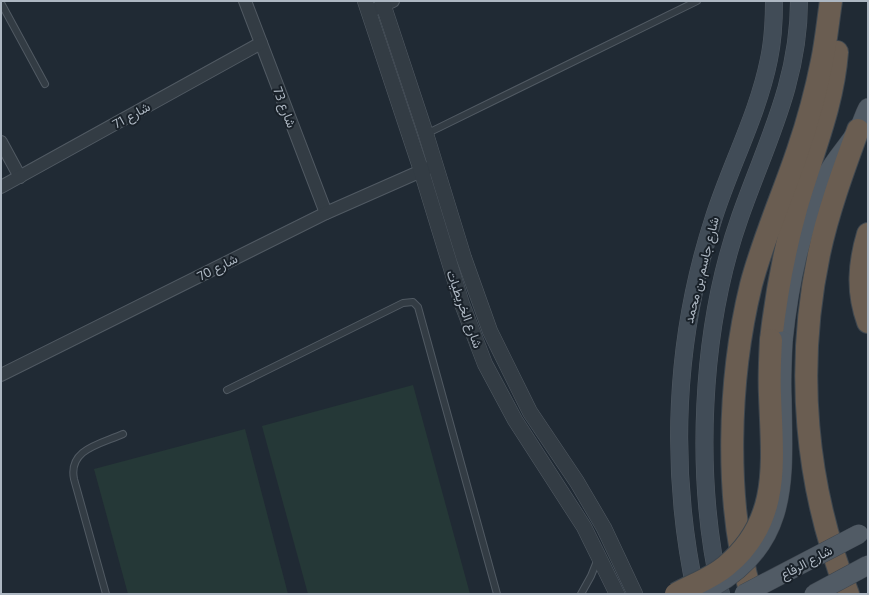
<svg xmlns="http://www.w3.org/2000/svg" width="869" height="595" viewBox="0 0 869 595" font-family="'Exo 2',Vazirmatn,sans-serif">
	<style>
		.green { fill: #253837 }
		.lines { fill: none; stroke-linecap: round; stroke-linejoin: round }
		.service-casing { stroke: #515a63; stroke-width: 8 }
		.minor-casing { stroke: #515a63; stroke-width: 14 }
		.tertiary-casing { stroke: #515a63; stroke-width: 16 }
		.secondary-casing { stroke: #515a63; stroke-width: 18 }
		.primary-casing { stroke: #3d454e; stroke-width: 20 }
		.motorway-casing { stroke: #3e474f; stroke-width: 24 }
		.service { stroke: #333c44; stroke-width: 6 }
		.minor { stroke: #333c44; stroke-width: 12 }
		.tertiary { stroke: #333c44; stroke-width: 15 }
		.secondary { stroke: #414c57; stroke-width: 17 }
		.primary { stroke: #515b65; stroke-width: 19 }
		.motorway { stroke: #6a5d51; stroke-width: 22 }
		.primary-bridge-casing { stroke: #3d454e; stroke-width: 20; stroke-linecap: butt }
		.motorway-bridge-casing { stroke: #3e474f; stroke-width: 24; stroke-linecap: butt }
		.primary-bridge { stroke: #515b65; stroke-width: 19 }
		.motorway-bridge { stroke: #6a5d51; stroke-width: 22 }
		.labels { text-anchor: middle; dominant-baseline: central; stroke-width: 4; stroke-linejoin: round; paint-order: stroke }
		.street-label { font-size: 13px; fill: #adb7c2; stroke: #192129 }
	</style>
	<rect width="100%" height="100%" fill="#202a34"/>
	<!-- green -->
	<g class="green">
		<polygon points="413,385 470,594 308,594 262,426"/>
		<polygon points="245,429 288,594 128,594 94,469"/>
	</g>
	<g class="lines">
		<!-- service casing -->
		<g class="service-casing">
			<g id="service">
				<polyline points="1,3 45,84"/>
				<polyline points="426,134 697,1"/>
				<polyline points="227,390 403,303 413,302 418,307 497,594"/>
				<path d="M106,594l-32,-115c-6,-30 27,-35 49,-45"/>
				<polyline points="581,594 591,576 597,561"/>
			</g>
		</g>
		<!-- minor casing -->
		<g class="minor-casing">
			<g id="minor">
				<polyline points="245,1 326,213"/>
				<polyline points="369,12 393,1"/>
				<polyline points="1,142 20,177"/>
				<polyline points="1,187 261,43"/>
				<polyline points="1,375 326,213 428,168"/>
			</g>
		</g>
		<!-- tertiary casing -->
		<g class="tertiary-casing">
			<g id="tertiary">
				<polyline points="365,1 421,170 462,304 485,364 515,420 584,527 617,594"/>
				<polyline points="382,1 426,134 464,258 490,331 530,412 577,482 604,528 635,594"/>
			</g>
		</g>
		<!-- secondary casing -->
		<g class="secondary-casing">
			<g id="secondary">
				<path d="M696,594c-27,-125 -22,-255 18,-377 17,-53 44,-103 55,-158 4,-19 5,-39 5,-58"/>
				<path d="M721,594c-27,-116 -21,-264 19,-377 26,-74 59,-135 59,-216"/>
			</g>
		</g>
		<!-- primary casing -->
		<g class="primary-casing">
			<path id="primary" d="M783,341c6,-57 17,-114 43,-165 9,-17 22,-30 32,-46 4,-6 6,-15 10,-22"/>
		</g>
		<!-- motorway casing -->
		<g class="motorway-casing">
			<g id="motorway">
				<path d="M868,234c-9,30 -11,58 0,88"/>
				<path d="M771,340c5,-44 13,-88 25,-131 15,-53 37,-102 41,-157"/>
				<path d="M751,594c-27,-92 -23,-215 0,-309 12,-46 32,-90 47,-135 10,-29 18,-59 24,-89 4,-19 6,-40 9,-60"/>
				<path d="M848,594c-43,-108 -53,-226 -29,-340 9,-42 24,-83 39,-124"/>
			</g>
		</g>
		<!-- service -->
		<use href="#service" class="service"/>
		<!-- minor -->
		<use href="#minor" class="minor"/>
		<!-- tertiary -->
		<use href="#tertiary" class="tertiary"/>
		<!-- secondary -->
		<use href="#secondary" class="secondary"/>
		<!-- primary -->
		<use href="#primary" class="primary"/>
		<!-- motorway -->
		<use href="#motorway" class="motorway"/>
		<!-- primary-bridge casing -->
		<g class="primary-bridge-casing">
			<g id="primary-bridge">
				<path d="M709,589c82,-44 74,-111 73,-190 -1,-20 0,-39 1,-58"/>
				<polyline points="744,594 859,534"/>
				<polyline points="814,594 868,565"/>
			</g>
		</g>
		<!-- motorway-bridge casing -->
		<g class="motorway-bridge-casing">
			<path id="motorway-bridge" d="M676,594c16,-9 36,-16 50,-28 56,-46 46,-106 44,-171 -1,-18 0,-36 1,-55"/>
		</g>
		<!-- primary-bridge -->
		<use href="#primary-bridge" class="primary-bridge"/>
		<!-- motorway-bridge -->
		<use href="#motorway-bridge" class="motorway-bridge"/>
	</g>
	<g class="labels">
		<!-- street labels -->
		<g class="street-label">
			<text transform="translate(285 107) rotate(69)">شارع 73</text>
			<text transform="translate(131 115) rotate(-29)">شارع 71</text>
			<text transform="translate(217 267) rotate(-27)">شارع 70</text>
			<text transform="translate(701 270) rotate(-76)">شارع جاسم بن محمد</text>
			<text transform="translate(465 309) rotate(70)">شارع الخريطيات</text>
			<text transform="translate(806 562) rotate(-28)">شارع الرفاع</text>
		</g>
	</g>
	<!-- border -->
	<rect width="869" height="595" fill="none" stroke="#adb7c2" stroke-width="4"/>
</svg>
